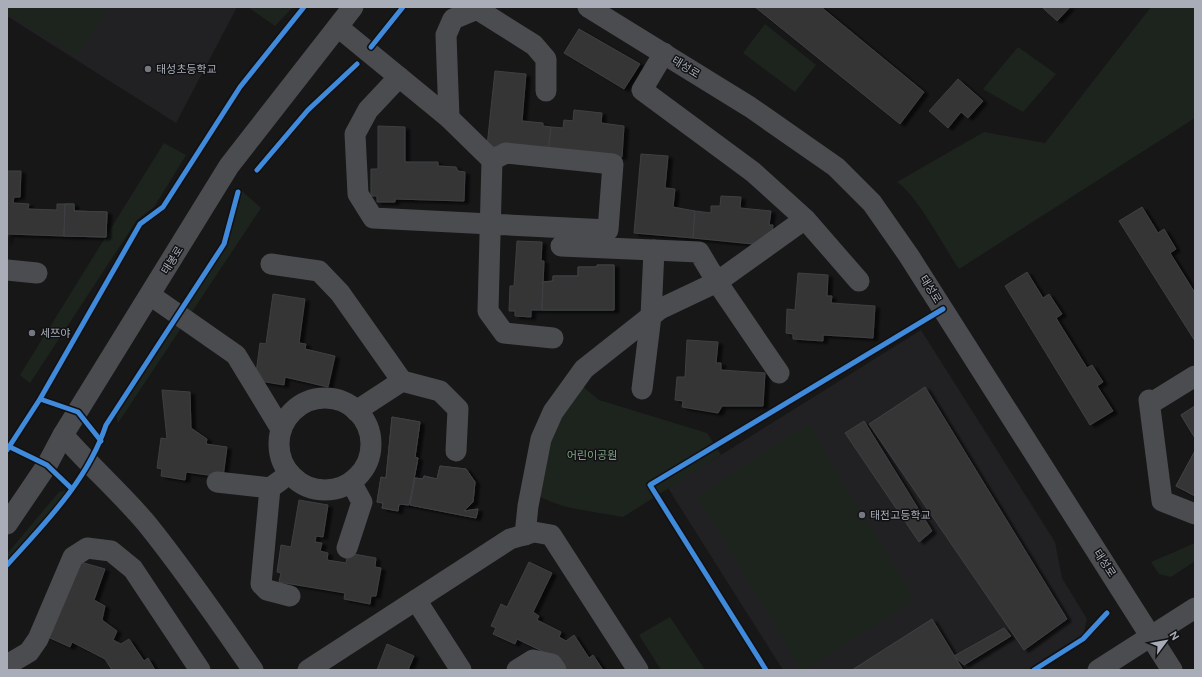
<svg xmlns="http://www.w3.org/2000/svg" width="1202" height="677" viewBox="0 0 1202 677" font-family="Ubuntu,'Noto Sans KR',sans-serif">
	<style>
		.built { fill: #212123 }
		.green { fill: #1d241e }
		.building { fill: #353536; stroke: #3f4043; filter: url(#shadow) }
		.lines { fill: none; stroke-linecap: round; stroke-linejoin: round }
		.minor { stroke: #4b4c50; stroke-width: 21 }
		.cycleway-casing { stroke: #111113; stroke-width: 8 }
		.cycleway { stroke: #408adc; stroke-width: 5 }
		.poi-dot { fill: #757880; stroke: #111113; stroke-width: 1.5 }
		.labels { text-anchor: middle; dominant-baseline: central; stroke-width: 3; stroke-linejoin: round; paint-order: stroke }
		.street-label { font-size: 11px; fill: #a8adb8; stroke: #111113 }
		.poi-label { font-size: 11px; fill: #a8adb8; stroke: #111113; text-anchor: start }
		.park-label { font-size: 11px; fill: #7fa381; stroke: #111113 }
	</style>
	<defs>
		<filter id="shadow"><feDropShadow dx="4.5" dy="2.5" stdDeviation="1" flood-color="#0009"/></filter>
	</defs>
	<rect width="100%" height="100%" fill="#171717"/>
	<!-- built -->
	<g class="built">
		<polygon points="7,7 237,7 176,123 7,16"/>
		<polygon points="921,330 1055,542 1062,578 1087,619 1083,636 1028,670 783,670 668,488"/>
	</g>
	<!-- green -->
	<g class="green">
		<polygon points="7,7 106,7 77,56 7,13"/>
		<polygon points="248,7 293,7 275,26"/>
		<path d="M1151,7h44v111l-236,151c-15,-22 -42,-74 -62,-87l87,-50 61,11z"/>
		<polygon points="765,24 816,65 795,92 743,53"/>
		<polygon points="1018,47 1056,74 1023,112 983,89"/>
		<polygon points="164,143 186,155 154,207 137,220 30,383 20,375"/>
		<polygon points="242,191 261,208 118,423 114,406 218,250 235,203"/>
		<path d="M576,381l23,19 108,33 14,22 -98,62c-29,-6 -63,-7 -87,-23l-5,-22z"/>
		<polygon points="808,424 915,600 804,670 801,670 697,496"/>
		<polygon points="72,489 7,571 7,554 59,492"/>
		<polygon points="1195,543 1195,561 1171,577 1159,574 1151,562"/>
		<polygon points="670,617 705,670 661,670 639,635"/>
	</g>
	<!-- building -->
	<g class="building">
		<polygon points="755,7 821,7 924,92 900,124"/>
		<polygon points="1042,7 1070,7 1057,21"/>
		<polygon points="579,29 640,64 624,89 564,53"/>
		<polygon points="495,71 526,74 522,121 543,123 543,126 551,127 548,152 487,146"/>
		<polygon points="958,79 983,101 968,118 961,112 948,128 929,111"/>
		<polygon points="574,110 602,113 601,123 624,126 622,157 548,152 551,127 563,128 564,120 573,121"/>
		<polygon points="378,126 405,127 405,162 438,162 438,166 456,167 458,171 465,172 464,201 395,199 395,202 377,202 377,196 371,196 371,169 378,169"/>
		<polygon points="641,154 668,156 665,188 675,189 673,207 695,211 693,238 634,233"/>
		<polygon points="7,171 21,171 20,197 14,197 13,203 29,204 28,209 57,210 57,204 65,204 64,236 8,234 7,242"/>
		<polygon points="721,196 741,197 740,208 771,211 769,225 773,225 771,243 763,245 693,238 695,211 711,213 711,206 720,206"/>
		<polygon points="65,204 74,204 74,211 107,212 106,237 64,236"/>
		<polygon points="65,204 74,204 74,211 107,212 106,237 64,236"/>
		<polygon points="1142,207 1158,233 1164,229 1176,249 1170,253 1195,293 1195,341 1119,221"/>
		<polygon points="517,241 542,242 541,261 544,261 542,310 531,310 531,317 515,316 515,311 509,311 510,286 514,286"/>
		<polygon points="597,265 614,265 614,310 542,310 543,282 553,281 553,276 578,276 578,267 597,267"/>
		<polygon points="597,265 614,265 614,310 542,310 543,282 553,281 553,276 578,276 578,267 597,267"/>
		<polygon points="1027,272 1043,298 1049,294 1062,314 1056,318 1087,368 1092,365 1103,382 1097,386 1113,411 1090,425 1005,286"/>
		<polygon points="798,273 828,275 827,296 832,296 831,303 875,306 873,338 823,335 823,341 793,339 793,334 786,333 787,309 795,310"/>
		<polygon points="273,294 305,299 299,343 306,344 305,349 335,356 328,387 285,377 284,385 260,381 261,374 256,373 260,343 266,344"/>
		<polygon points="687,340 718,342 716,363 721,363 721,370 765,373 763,406 722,406 718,413 682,407 683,401 675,400 677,377 685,377"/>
		<polygon points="925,387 1067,619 1024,650 869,424"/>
		<polygon points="162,390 190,392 191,428 207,439 206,444 227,447 223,477 186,472 185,480 161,476 162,469 157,468 161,438 167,439"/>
		<polygon points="1195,406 1195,438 1181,415"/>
		<polygon points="1195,406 1195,438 1181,415"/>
		<polygon points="392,417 420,422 415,457 418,458 409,505 399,504 398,511 382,508 383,503 377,502 381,477 386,478"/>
		<polygon points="392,417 420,422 415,457 418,458 409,505 399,504 398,511 382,508 383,503 377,502 381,477 386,478"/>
		<polygon points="864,421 932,531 919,542 845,433"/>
		<polygon points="1195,451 1195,496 1176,486"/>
		<polygon points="1195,451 1195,496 1176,486"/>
		<polygon points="440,466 466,469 475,482 473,502 464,511 478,509 476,518 410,505 415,478 423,479 424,476 437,479"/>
		<polygon points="440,466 466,469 475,482 473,502 464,511 478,509 476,518 410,505 415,478 423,479 424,476 437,479"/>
		<polygon points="299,500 328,505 323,537 316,536 315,542 322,543 320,551 328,553 327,560 346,563 348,553 376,558 375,567 381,568 376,596 371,596 370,604 344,599 345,593 279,582 281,573 277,572 281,545 291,547"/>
		<polygon points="77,561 105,569 94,600 105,606 102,620 117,631 113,640 121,644 129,639 144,661 148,658 155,670 112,670 105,659 72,642 70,647 48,637"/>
		<polygon points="529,562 552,573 533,612 539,616 537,620 561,632 559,637 566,641 574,635 589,658 593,655 603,670 561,670 550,655 517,639 515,644 493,634 496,628 491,626 501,604 507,607"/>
		<polygon points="932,619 963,670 852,670"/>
		<polygon points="1004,628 1011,636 964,665 954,656"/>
		<polygon points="387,644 414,656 408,670 377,670"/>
	</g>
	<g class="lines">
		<!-- minor -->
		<g class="minor">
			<polyline points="588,7 750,107 836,167 872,203 909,256 1172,670"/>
			<polyline points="338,27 449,118 492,160"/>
			<polyline points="664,53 642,90 753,172 805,219 859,281"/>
			<polyline points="399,77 368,110 355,134 358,194 373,218 608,230 613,164 506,153 492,160 488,311 504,333 553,338"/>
			<polyline points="449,118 446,35 453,19 477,9 534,45 546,59 546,91"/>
			<polyline points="561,246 699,252 717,282 779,373"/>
			<polyline points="271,264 319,271 340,293 402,381"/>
			<polyline points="7,270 37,273"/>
			<polyline points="150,295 236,355 281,429"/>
			<polyline points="1195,376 1153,402 1149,400 1162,501 1195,514"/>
			<polyline points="642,389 651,316 654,250"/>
			<circle cx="325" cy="444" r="46"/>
			<polyline points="356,411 402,381 440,391 458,409 456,451"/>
			<path d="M63,435c27,31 58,58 84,89 38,47 72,97 106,146"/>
			<polyline points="217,482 270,488 281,480"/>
			<polyline points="270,488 261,584 267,590 290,596"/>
			<polyline points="7,524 47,465 63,435 229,166 353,7"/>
			<polyline points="525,535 528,506 541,439 553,412 584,369 660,309 717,282 805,219"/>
			<polyline points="347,548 362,502 351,482"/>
			<polyline points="416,600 461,670"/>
			<polyline points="7,665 29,652 38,639 73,557 87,548 111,551 133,569 200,670"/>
			<polyline points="308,670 510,539 534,532 551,535 638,670"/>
			<polyline points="517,670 533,660 552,664 556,670"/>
			<polyline points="1098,670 1195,608"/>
		</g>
		<!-- cycleway casing -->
		<g class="cycleway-casing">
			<g id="cycleway">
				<polyline points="371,47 403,7"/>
				<polyline points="257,170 308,110 357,64"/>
				<polyline points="40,399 78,412 101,441"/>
				<polyline points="10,447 47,465 72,489"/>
				<polyline points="7,450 40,399 140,224 163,207 240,87 304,7"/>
				<path d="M7,565c38,-42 81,-85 99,-140l118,-181 14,-52"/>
				<polyline points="766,670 650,485 943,309"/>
				<polyline points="1034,670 1083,639 1107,613"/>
			</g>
		</g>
		<!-- cycleway -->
		<use href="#cycleway" class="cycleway"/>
	</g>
	<!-- markers -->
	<g class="poi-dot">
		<circle cx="148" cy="69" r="4"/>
		<circle cx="32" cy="333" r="4"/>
		<circle cx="862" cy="515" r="4"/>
	</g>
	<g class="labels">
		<!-- street labels -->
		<g class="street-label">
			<text transform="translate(686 67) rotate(32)">태성로</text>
			<text transform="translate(172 260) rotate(-58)">태봉로</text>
			<text transform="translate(931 289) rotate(58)">태성로</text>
			<text transform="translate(1105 563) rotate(57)">태성로</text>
		</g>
		<!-- poi labels -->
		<g class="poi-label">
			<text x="156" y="69">태성초등학교</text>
			<text x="40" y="333">세쯔야</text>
			<text x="870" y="515">태전고등학교</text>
		</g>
		<!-- park labels -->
		<g class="park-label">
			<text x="592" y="455">어린이공원</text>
		</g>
	</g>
	<!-- border -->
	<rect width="1202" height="677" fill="none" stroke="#a8adb8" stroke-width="16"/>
	<!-- north arrow -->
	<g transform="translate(1166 641) rotate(58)" stroke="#111113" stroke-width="3" paint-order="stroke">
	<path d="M0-3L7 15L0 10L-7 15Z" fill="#a8adb8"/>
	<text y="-6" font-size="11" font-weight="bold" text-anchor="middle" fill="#a8adb8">N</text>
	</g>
</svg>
